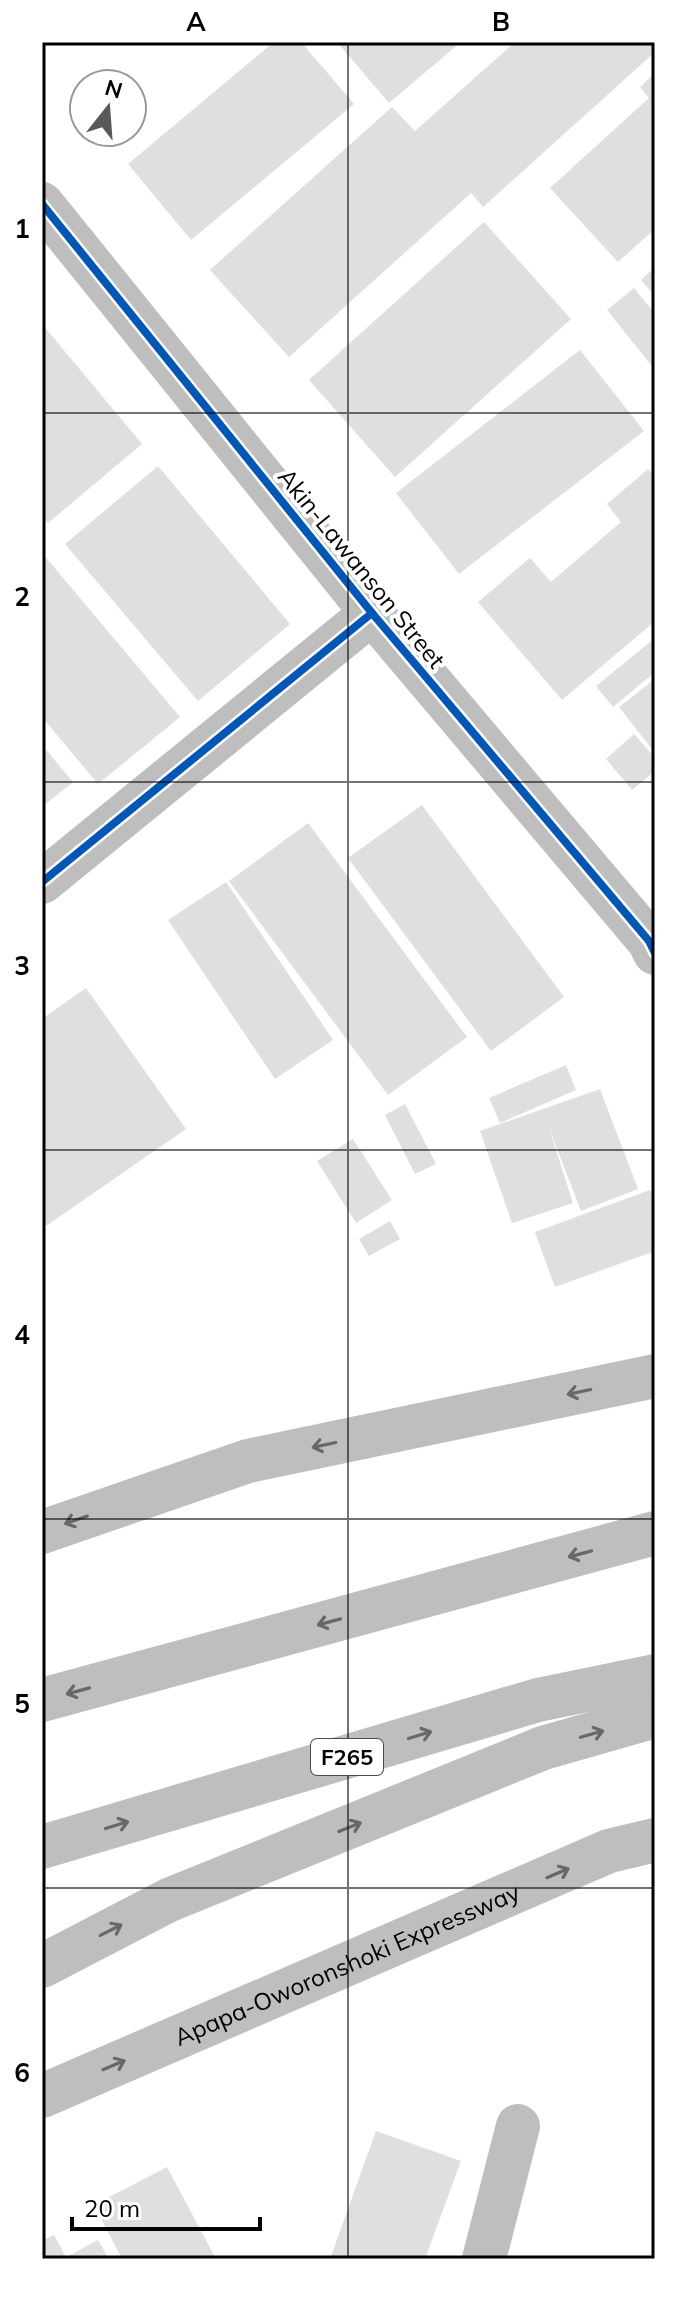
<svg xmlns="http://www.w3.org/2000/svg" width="697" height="2301" viewBox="0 0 697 2301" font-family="Mulish,sans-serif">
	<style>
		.building { fill: #dfdfdf }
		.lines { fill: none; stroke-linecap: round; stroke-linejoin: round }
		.minor { stroke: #bebebe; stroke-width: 44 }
		.major { stroke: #bebebe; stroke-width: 44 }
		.highway { stroke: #bebebe; stroke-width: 44 }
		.cycleway-casing { stroke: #fff; stroke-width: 13 }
		.cycleway { stroke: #0057b8; stroke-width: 8 }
		.oneway { stroke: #686868 }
		.grid { fill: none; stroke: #000; stroke-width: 2; stroke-opacity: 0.55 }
		.labels { text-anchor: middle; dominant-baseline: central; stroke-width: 8; stroke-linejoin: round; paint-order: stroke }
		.shield { fill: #fff; stroke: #4c4c4c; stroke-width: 2 }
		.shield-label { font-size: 22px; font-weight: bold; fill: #000 }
		.street-label { font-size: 24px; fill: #000; stroke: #fff }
		.neatline { fill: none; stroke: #000; stroke-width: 3 }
		.grid-label { font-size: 26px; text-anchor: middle; font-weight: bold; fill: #000 }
	</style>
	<rect width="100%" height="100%" fill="#fff"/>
	<!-- building -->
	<g class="building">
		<polygon points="274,42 301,42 354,104 191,240 128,164"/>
		<polygon points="337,42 461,42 389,103"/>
		<polygon points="515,42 651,42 655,47 655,52 483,207 471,193 289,357 210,270 392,107 415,131"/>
		<polygon points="655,73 655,229 618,262 550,188 649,98 640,87"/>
		<polygon points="484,222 571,319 395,477 309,380"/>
		<polygon points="655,267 655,296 641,280"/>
		<polygon points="634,288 655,314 655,370 607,310"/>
		<polygon points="42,324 142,444 48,523 42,516"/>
		<polygon points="580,350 644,431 459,574 396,493"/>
		<polygon points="158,466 290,624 198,701 65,544"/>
		<polygon points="648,469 655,477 655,621 562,700 478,602 530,558 551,582 621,522 607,504"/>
		<polygon points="42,553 180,717 98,784 42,717"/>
		<polygon points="655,638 655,672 613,707 596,686"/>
		<polygon points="655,679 655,753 619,707"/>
		<polygon points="634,734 655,758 655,771 632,790 606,759"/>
		<polygon points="42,745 73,782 42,807"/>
		<polygon points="422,805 564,997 491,1051 348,858"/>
		<polygon points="308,823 467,1037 388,1095 229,881"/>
		<polygon points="226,882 333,1040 275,1079 168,920"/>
		<polygon points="86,988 186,1129 46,1226 42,1220 42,1019"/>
		<polygon points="566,1065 576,1090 500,1123 489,1098"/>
		<polygon points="600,1089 638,1189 581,1211 549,1128 573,1203 512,1223 480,1131"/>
		<polygon points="405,1104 436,1164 415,1174 385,1115"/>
		<polygon points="353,1139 392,1200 356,1223 317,1161"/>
		<polygon points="650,1190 655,1203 655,1251 555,1287 535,1232"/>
		<polygon points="390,1221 400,1239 369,1256 359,1239"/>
		<polygon points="376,2131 461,2161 425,2259 330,2259"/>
		<polygon points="167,2167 216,2259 122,2259 94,2205"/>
		<polygon points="54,2235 66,2257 98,2240 109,2259 42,2259 42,2241"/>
	</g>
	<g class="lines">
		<!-- minor -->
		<g class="minor">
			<polyline points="42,204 372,613 649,941 655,953"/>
			<polyline points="42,882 372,613"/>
			<polyline points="484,2259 518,2126"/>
		</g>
		<!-- major -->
		<g class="major">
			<polyline points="42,1532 248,1461 655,1376"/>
			<path id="s1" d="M42,2096l567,-245 46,-11"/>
		</g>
		<!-- highway -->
		<g class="highway">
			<polyline points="42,1700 655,1533"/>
			<polyline points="42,1847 538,1700 655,1676"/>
			<polyline points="42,1966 169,1900 543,1748 655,1716"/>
		</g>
		<!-- cycleway casing -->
		<g class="cycleway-casing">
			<g id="cycleway">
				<polyline points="42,204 372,613 649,941 655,953"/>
				<polyline points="42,882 372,613"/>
			</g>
		</g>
		<!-- cycleway -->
		<use href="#cycleway" class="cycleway"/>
	</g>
	<!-- one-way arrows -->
	<defs><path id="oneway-shaft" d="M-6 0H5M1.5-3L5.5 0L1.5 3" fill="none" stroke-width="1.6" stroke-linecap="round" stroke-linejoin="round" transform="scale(2)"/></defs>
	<g class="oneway">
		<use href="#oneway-shaft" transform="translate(579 1392) rotate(168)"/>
		<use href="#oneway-shaft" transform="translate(324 1445) rotate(168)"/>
		<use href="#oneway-shaft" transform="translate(76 1520) rotate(161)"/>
		<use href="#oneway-shaft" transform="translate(580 1554) rotate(165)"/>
		<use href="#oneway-shaft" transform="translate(329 1622) rotate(165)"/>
		<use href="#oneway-shaft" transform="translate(78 1691) rotate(165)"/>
		<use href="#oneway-shaft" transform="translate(592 1734) rotate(-16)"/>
		<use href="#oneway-shaft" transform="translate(420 1735) rotate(-17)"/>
		<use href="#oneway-shaft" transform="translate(117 1825) rotate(-17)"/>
		<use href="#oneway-shaft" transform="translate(350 1827) rotate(-22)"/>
		<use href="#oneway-shaft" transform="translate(558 1873) rotate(-23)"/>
		<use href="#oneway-shaft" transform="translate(111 1930) rotate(-27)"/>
		<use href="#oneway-shaft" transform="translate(114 2065) rotate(-23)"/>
	</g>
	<!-- grid -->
	<path class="grid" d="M348,42v2217M42,413h613M42,782h613M42,1150h613M42,1519h613M42,1888h613"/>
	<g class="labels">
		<!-- shield labels -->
		<rect class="shield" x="311" y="1739" width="72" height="36" rx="6"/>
		<g class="shield-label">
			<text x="347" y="1757">F265</text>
		</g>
		<!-- street labels -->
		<g class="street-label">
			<text transform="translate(362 568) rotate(51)">Akin-Lawanson Street</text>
			<text stroke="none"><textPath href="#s1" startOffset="332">Apapa-Oworonshoki Expressway</textPath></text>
		</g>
	</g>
	<!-- border -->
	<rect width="697" height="2301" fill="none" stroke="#ffffff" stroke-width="88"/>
	<!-- north arrow -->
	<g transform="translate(108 108) rotate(17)"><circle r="38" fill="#ffffff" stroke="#999999" stroke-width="2"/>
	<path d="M0-6L14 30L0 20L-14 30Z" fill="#595959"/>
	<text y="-12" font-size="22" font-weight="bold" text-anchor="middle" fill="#000000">N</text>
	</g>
	<!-- scale -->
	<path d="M72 2217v12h188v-12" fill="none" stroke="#000000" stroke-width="4"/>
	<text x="84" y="2217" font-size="24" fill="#000000" stroke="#ffffff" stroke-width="6" paint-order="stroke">20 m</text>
	<rect x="44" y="44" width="609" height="2213" class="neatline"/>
	<g class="grid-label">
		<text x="196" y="31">A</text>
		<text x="501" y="31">B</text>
		<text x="22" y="238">1</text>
		<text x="22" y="606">2</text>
		<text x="22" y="975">3</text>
		<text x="22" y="1344">4</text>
		<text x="22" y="1713">5</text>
		<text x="22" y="2082">6</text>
	</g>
</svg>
